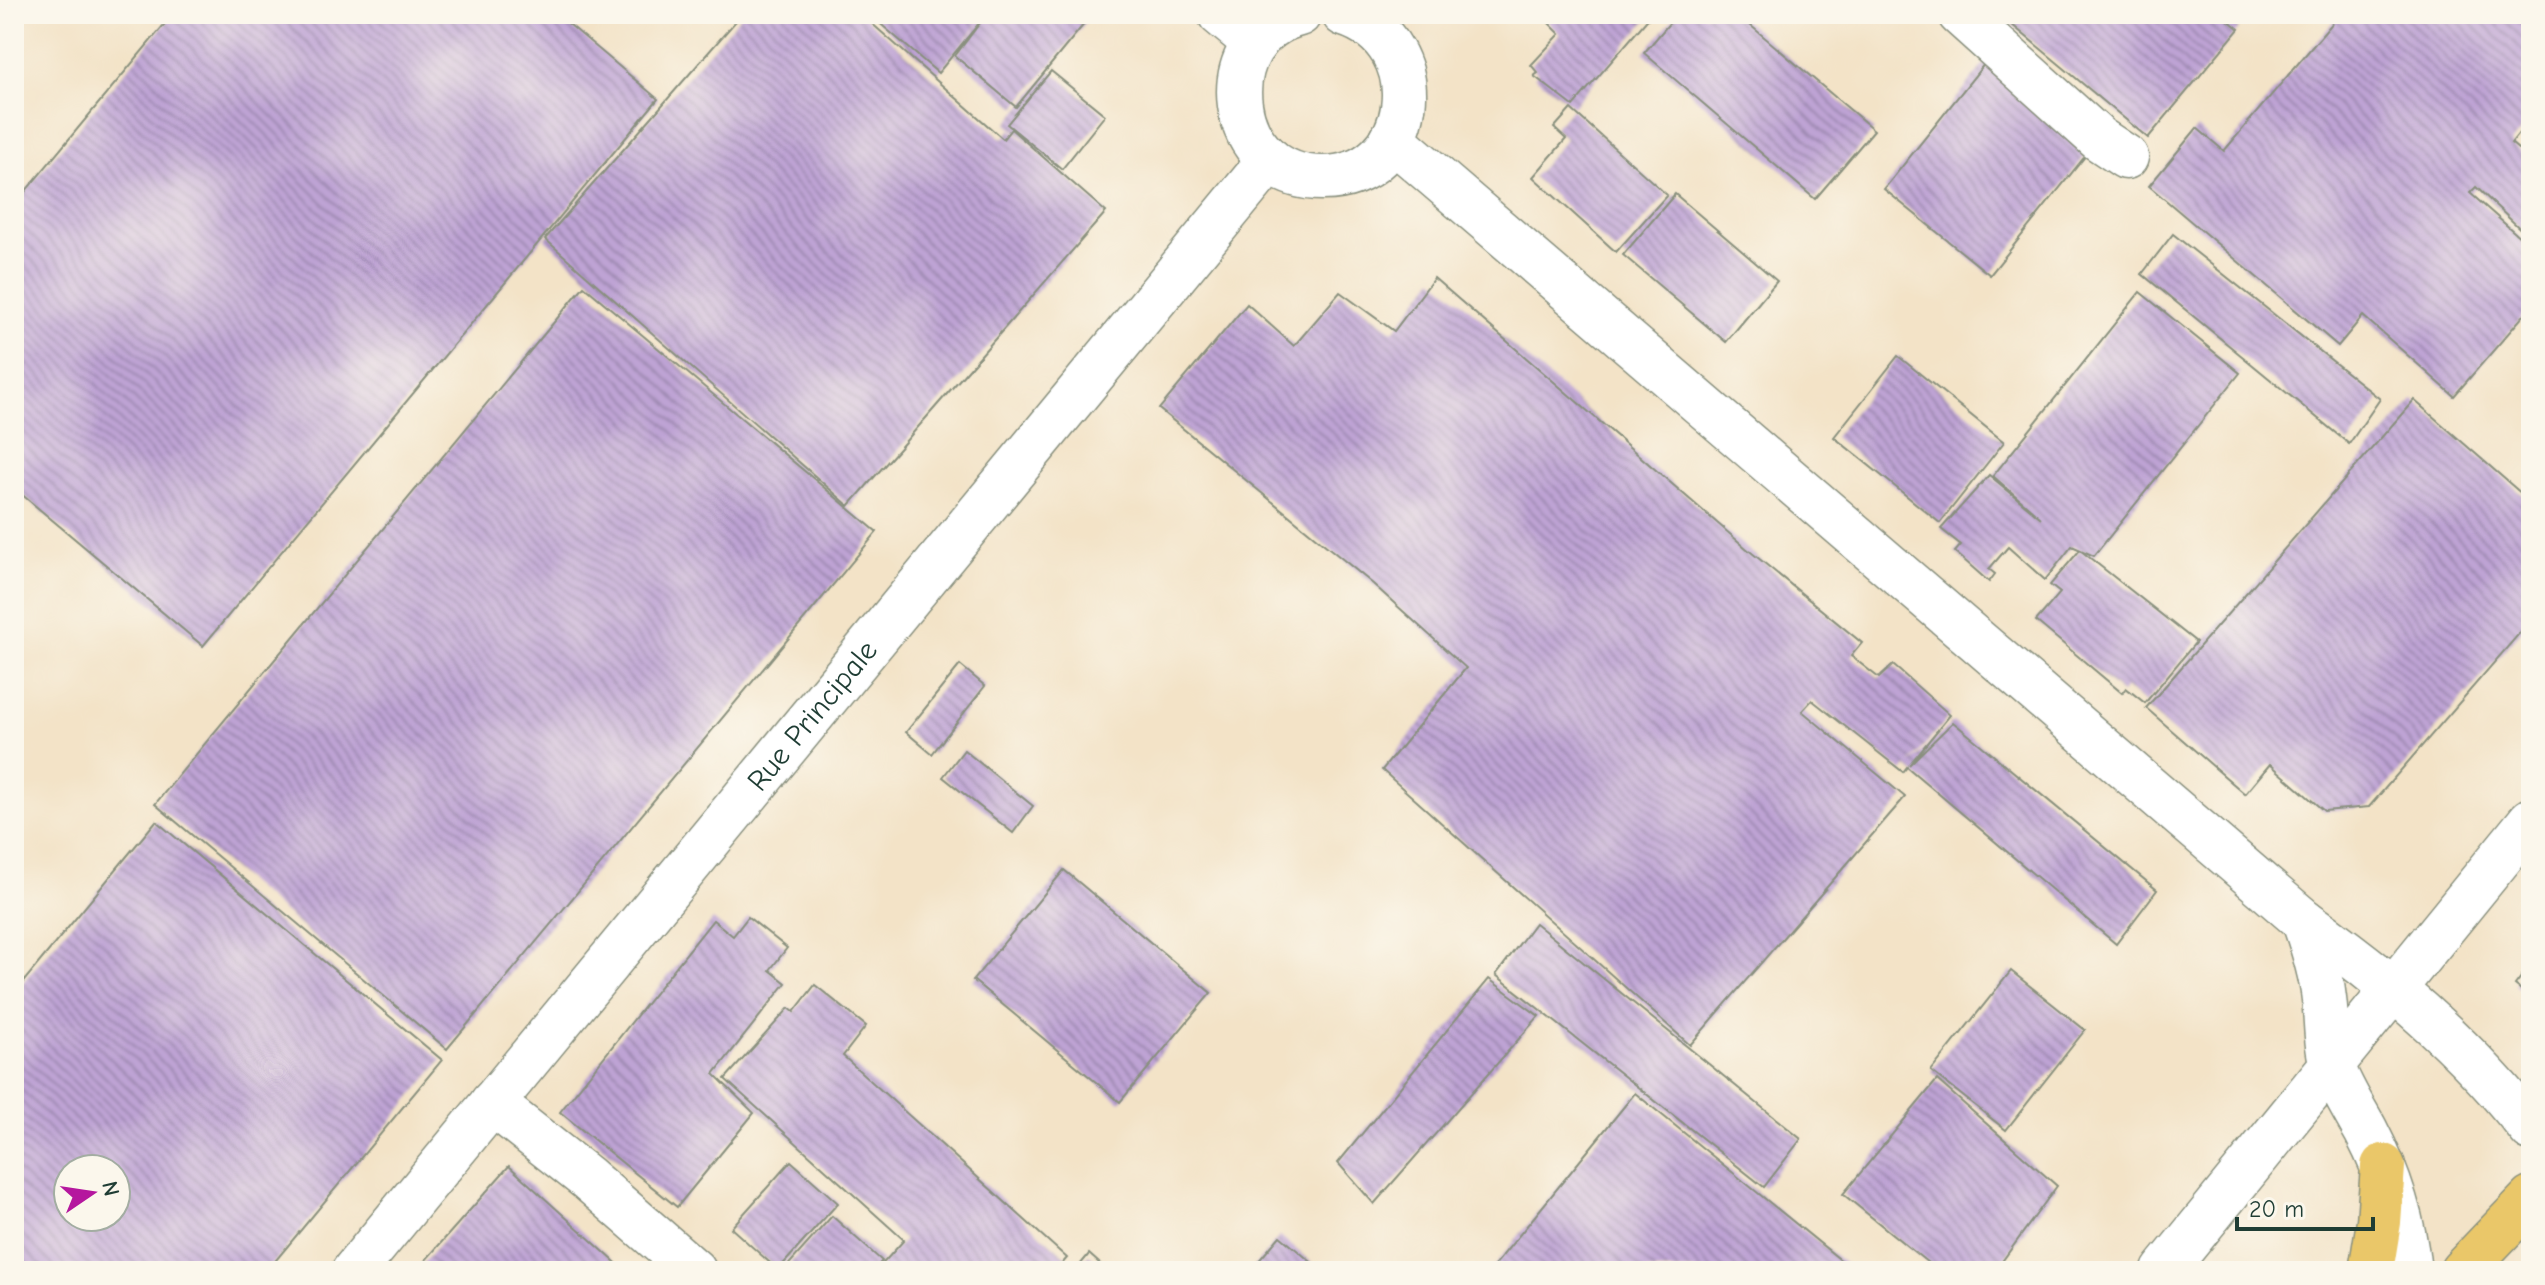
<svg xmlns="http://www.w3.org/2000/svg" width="2545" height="1285" viewBox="0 0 2545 1285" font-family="'Comic Neue',sans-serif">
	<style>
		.building { fill: url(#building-back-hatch); fill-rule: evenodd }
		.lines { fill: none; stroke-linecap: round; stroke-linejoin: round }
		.minor-casing { stroke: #89907e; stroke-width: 47 }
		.major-casing { stroke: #89907e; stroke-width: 47 }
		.minor { stroke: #fff; stroke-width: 44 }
		.major { stroke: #eac769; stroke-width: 44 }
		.labels { text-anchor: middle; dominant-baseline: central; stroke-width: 6; stroke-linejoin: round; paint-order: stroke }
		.street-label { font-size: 30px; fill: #1f3d34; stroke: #fbf7ec }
	</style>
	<defs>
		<pattern id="building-back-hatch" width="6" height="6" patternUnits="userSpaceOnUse" patternTransform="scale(2)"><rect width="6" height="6" fill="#bea3d4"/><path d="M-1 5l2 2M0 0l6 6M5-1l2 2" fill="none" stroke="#9a86ad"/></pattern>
	</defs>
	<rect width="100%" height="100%" fill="#fbf7ec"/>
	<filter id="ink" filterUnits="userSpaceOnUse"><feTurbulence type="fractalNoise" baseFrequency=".0125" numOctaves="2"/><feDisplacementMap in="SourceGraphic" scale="16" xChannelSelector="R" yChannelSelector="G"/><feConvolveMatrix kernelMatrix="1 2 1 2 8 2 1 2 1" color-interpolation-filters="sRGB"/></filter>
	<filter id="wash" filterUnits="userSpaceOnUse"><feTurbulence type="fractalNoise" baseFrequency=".006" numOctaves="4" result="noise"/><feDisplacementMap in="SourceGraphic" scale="32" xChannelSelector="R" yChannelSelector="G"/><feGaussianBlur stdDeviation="1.8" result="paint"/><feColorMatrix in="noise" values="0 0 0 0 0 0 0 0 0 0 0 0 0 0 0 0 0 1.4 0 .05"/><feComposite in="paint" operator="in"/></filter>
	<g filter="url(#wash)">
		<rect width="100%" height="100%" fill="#f3e3c7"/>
		<g id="blocks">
			<!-- building -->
			<g class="building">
				<polygon points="173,14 557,14 658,99 203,646 14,488 14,205"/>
				<polygon points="742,14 861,14 1003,139 1011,129 1106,212 849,506 545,239"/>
				<polygon points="869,14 1085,14 1089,18 1016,107 955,56 986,15 938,73"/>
				<polygon points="1535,14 1652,14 1573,106 1534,76 1538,73 1531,65 1560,34 1545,19"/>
				<polygon points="1677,14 1737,14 1874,130 1815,199 1644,53"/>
				<polygon points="1999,14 2221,14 2239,29 2148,138"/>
				<polygon points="2340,14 2531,14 2531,118 2511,143 2531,160 2531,239 2476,187 2470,193 2531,247 2531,307 2454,396 2363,316 2338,346 2149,186 2197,128 2224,151"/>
				<polygon points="1993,53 2099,139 1990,275 1884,189"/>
				<polygon points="1051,71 1105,115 1062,169 1007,124"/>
				<polygon points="1571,109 1667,195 1616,252 1533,177 1566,139 1554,128"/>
				<polygon points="1675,194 1777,281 1726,342 1623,255"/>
				<polygon points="2173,234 2380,399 2349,444 2142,274"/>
				<polygon points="1434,278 1746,548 1862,643 1851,656 1879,678 1893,665 1950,715 1909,765 1953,722 2157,890 2116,944 1907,767 1903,772 1812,700 1802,711 1905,797 1690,1045 1382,770 1466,668 1373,584 1159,409 1247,304 1294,346 1340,292 1394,331"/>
				<polygon points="584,286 877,532 447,1049 155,804"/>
				<polygon points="2140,292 2240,373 2094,556 2072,546 2045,580 2008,547 1989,569 1995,574 1989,582 1955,552 1961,545 1941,529 1989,475 2041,518 1993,476"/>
				<polygon points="1898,356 2004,442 1940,523 1834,437"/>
				<polygon points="2414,400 2531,502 2531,620 2369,807 2324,811 2270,764 2245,794 2146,708"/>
				<polygon points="2080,550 2196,642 2145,703 2126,688 2122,693 2036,621 2060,593 2050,585"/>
				<polygon points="960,665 985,686 932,754 906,732"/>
				<polygon points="964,750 1033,806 1013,833 943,777"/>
				<path d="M156,821l286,239 -175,211h-253v-278zM68,1169h48v48h-48z"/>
				<polygon points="1064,870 1211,993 1120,1102 973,980"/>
				<polygon points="748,917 787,948 770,970 786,983 714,1074 754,1113 677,1207 560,1112 713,920 733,936"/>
				<polygon points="1535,923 1801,1139 1764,1187 1496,975"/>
				<polygon points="2531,964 2531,998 2515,985"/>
				<polygon points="2011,971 2085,1030 2006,1130 1931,1071"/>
				<polygon points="1489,979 1539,1016 1374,1204 1338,1163"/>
				<polygon points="815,985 866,1026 843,1056 1067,1258 1056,1271 876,1271 904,1240 725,1079 789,1008 794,1012"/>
				<polygon points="1937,1080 2057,1186 1995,1271 1938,1271 1843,1194"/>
				<polygon points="1635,1093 1854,1271 1490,1271"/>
				<polygon points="791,1161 838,1203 778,1270 731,1228"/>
				<polygon points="509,1166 625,1271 416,1271"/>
				<polygon points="832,1216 882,1261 873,1271 783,1271"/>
				<polygon points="1280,1236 1322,1271 1250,1271"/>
				<polygon points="1089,1254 1108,1271 1075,1271"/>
			</g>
		</g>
	</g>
	<g filter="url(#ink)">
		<use href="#blocks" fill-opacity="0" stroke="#89907e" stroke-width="2"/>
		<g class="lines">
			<!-- minor casing -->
			<g class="minor-casing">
				<g id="minor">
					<polyline points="1220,14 1255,43"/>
					<path d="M1299,14c-92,24 -73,164 23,164 95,1 114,-135 22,-164"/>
					<polyline points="1960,14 2099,139 2126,157"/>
					<path d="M1392,139l912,782c84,59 164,127 227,208"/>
					<path d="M2304,921c9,26 17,51 20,78 3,22 1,44 8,66 9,24 22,44 34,66 23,44 38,90 43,140"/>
					<polyline points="492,1103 587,1178 694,1271"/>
					<path id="s1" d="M354,1271l916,-1111"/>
					<polyline points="2164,1271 2531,820"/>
				</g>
			</g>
			<!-- major casing -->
			<g class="major-casing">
				<g id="major">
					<polyline points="2371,1271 2379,1222 2383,1166"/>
					<polyline points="2462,1271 2531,1199"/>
				</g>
			</g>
			<!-- minor -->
			<use href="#minor" class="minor"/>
			<!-- major -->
			<use href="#major" class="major"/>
		</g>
	</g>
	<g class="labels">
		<!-- street labels -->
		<g class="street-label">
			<text stroke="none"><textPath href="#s1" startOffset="720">Rue Principale</textPath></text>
		</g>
	</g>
	<!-- margin -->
	<rect width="2545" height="1285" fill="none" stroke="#fbf7ec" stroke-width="48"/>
	<!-- north arrow -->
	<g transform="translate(92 1193) rotate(77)"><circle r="38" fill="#fbf7ec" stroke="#a3ada2" stroke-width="2"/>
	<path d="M0-6L14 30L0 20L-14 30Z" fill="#b5179e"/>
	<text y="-12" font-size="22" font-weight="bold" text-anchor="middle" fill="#1f3d34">N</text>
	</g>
	<!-- scale -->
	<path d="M2237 1217v12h136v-12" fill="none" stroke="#1f3d34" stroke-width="4"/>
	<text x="2249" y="1217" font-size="24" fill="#1f3d34" stroke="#fbf7ec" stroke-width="6" paint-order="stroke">20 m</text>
</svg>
